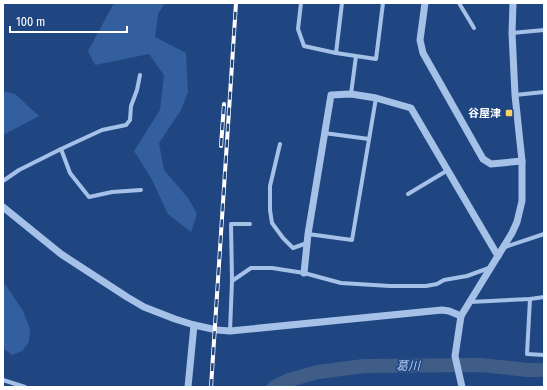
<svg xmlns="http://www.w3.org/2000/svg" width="547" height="390" viewBox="0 0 547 390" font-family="'Fira Sans Condensed','Noto Sans JP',sans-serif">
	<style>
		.green { fill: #335f9f }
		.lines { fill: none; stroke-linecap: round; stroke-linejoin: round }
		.river { stroke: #405d88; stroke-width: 14 }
		.minor { stroke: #a5c1e8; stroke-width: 4 }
		.tertiary { stroke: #a5c1e8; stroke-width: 7 }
		.rail-casing { stroke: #fff; stroke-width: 4 }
		.rail { stroke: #204681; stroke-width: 2.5; stroke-dasharray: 8; stroke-linecap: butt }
		.poi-dot { fill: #f6d265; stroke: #204681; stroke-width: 1.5 }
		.labels { text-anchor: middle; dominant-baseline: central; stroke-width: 3; stroke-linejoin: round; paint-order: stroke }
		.poi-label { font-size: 11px; font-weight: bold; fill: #fff; stroke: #204681; text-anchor: end }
		.water-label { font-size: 12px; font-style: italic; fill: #b0cbf0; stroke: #204681 }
	</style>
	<rect width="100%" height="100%" fill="#204681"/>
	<!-- green -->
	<g class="green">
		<polygon points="114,3 165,3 158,14 155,37 186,53 188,92 181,110 159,143 164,170 188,198 197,214 191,232 168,214 151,178 134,151 160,110 164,75 149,54 95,65 88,51"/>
		<polygon points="3,91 15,94 39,116 3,135"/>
		<polygon points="3,281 23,311 30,329 29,342 22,351 12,355 3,348"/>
	</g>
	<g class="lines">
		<!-- river -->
		<polyline class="river" points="274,387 289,380 318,372 364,366 481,365 528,370 544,370"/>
		<!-- minor -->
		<g class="minor">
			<polyline points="301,3 298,29 304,46 336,53 376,59 383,3"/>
			<polyline points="459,3 474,28"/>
			<polyline points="512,33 544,30"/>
			<polyline points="336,53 342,3"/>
			<polyline points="351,94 356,56"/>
			<polyline points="515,95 544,92"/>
			<polyline points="324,133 369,139"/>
			<polyline points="280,144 270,186 270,210 272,223 283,238 293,248 307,243"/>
			<polyline points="61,149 70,173 89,197 112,192 141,190"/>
			<polyline points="3,181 19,170 61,149 102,130 126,125 130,120 131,106 137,90 140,75"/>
			<polyline points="408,194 448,170"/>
			<polyline points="308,234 352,240 376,98"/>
			<polyline points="505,247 544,234"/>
			<polyline points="232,281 251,268 272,268 304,273 341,283 390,286 426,286 437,284 444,280 467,276 489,268"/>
			<polyline points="530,299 527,354 544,355"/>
			<polyline points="470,302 530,299 544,297"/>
			<polyline points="230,331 232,281 231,224 250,224"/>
			<polyline points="3,381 3,380 25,387"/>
		</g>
		<!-- tertiary -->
		<g class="tertiary">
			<polyline points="425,3 420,40 423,53 483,159 491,164 522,161"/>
			<polyline points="3,207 61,254 127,297 144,307 175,319 194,325 217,330 230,331 442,310 449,311 461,316"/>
			<polyline points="304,273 308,234 331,95 351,94 376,98 411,108 498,256"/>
			<polyline points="188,387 194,325"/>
			<polyline points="462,387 455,356 461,316 512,233 517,222 522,201 522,161 515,95 512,33 513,3"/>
		</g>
		<!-- rail casing -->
		<g class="rail-casing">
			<g id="rail">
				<polyline points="221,146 224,104"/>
				<polyline points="211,387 236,3"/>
			</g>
		</g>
		<!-- rail -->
		<use href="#rail" class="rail"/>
	</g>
	<!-- markers -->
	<rect class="poi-dot" x="505" y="109" width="8" height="8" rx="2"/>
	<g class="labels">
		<!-- poi labels -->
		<g class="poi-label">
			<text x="501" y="113">谷屋津</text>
		</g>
		<!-- water labels -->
		<g class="water-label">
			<text x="408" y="366">葛川</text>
		</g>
	</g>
	<!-- border -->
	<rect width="547" height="390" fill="none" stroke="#ffffff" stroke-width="8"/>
	<!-- scale -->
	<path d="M10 26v6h117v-6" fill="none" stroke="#ffffff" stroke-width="2"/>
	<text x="16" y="26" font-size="12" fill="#ffffff" stroke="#204681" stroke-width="3" paint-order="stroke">100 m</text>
</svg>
